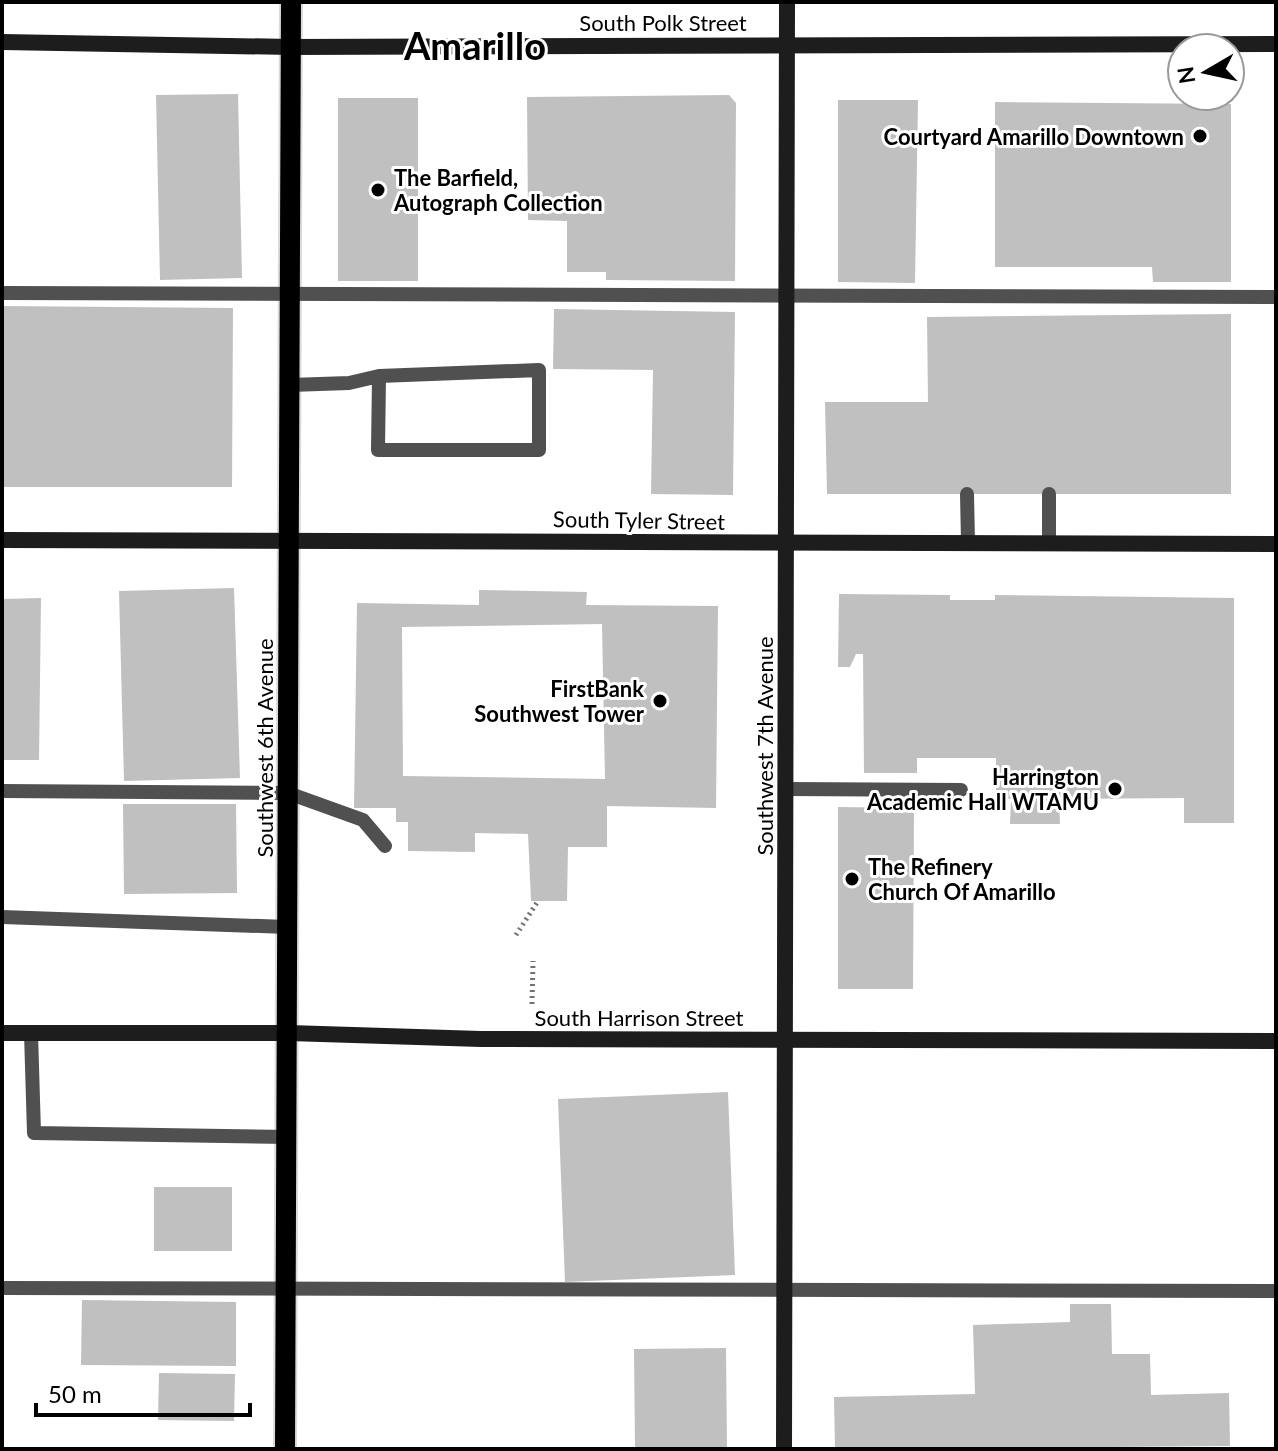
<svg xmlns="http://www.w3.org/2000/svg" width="1278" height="1451" viewBox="0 0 1278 1451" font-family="Lato,sans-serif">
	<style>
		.building { fill: #c0c0c0; fill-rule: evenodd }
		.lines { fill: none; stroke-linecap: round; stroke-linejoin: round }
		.primary-casing { stroke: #dbdbdb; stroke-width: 24 }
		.path { stroke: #727272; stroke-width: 5; stroke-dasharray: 2 4; stroke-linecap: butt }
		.lane { stroke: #505050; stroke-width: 14 }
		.secondary { stroke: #1d1d1d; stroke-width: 16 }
		.primary { stroke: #000; stroke-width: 20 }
		.poi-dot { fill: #000; stroke: #fff; stroke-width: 3 }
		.labels { text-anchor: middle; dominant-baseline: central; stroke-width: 6; stroke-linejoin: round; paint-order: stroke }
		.street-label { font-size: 22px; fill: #000; stroke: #fff }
		.poi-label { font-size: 22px; font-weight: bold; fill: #000; stroke: #fff; text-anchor: end }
		.town-label { font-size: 38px; font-weight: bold; fill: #000; stroke: #fff }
	</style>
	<rect width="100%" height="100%" fill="#fff"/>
	<!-- building -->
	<g class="building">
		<polygon points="238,94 242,278 160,280 156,95"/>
		<polygon points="729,95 736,103 735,281 606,280 606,272 567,272 567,221 528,220 527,97"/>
		<rect x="338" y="98" width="80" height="183"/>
		<polygon points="838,100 918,100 915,283 838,282"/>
		<polygon points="995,102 1231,104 1231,282 1153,282 1152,267 995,267"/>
		<polygon points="2,306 233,308 232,487 2,487"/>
		<polygon points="554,309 735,312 733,495 651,494 653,370 553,369"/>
		<polygon points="1231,314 1231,494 827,494 825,402 928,402 927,317"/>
		<polygon points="234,588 240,778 124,781 119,591"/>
		<path d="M479,590l108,2 -1,13 132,1 -2,202 -109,-2v41h-39l-1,54h-36l-3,-67 -53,-1v19l-67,-1v-29h-12v-14h-42l3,-205 122,2zM602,624l3,155 -202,-3 -1,-149z"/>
		<polygon points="839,594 950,595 950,600 995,600 995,595 1234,598 1234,823 1184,823 1184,798 1059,799 1060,824 1010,824 1011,799 996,799 996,758 917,758 917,773 864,773 863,654 856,654 850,667 838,667"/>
		<polygon points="41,598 39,760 2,760 2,599"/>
		<polygon points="123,804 236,804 237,893 124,894"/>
		<polygon points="838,807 914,808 913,989 838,989"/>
		<polygon points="728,1092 735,1275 565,1282 558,1099"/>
		<rect x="154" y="1187" width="78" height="64"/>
		<polygon points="82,1300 236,1302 236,1366 81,1365"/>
		<polygon points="1070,1304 1111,1304 1112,1354 1150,1354 1151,1395 1229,1393 1230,1446 835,1449 834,1397 975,1394 973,1325 1070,1322"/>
		<polygon points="726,1348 727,1449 635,1449 634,1349"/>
		<polygon points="159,1373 235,1374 234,1421 158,1420"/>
	</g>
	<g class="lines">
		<!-- primary casing -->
		<g class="primary-casing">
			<polyline id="primary" points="285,1449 291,2"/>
		</g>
		<!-- path -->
		<g class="path">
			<polyline points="516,935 538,901"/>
			<polyline points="532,1004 533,961"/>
		</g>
		<!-- lane -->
		<g class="lane">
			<polyline points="2,293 1276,297"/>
			<polyline points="290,385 349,383 379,376 378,450 539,450 539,370 379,376"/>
			<polyline points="967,494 968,542"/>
			<polyline points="1049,543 1049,494"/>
			<polyline points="786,789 961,790"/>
			<polyline points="2,791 288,793 363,820 385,846"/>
			<polyline points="2,917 287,927"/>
			<polyline points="31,1033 34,1133 288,1137"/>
			<polyline points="2,1288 1276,1291"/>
		</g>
		<!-- secondary -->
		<g class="secondary">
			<polyline points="2,42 291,47 1276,44"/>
			<polyline points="2,540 1276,544"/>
			<polyline points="2,1033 289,1033 481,1039 1276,1041"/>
			<polyline points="784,1449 787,2"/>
		</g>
		<!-- primary -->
		<use href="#primary" class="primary"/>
	</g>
	<!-- markers -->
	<g class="poi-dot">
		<circle cx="1200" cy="136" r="8"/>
		<circle cx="378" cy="190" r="8"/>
		<circle cx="660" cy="701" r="8"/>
		<circle cx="1115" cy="789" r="8"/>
		<circle cx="852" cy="879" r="8"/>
	</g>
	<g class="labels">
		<!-- street labels -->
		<g class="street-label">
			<text x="663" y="22">South Polk Street</text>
			<text transform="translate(639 520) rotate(1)">South Tyler Street</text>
			<text transform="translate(764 746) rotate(-90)">Southwest 7th Avenue</text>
			<text transform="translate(264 748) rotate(-90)">Southwest 6th Avenue</text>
			<text x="639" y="1017">South Harrison Street</text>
		</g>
		<!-- poi labels -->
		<g class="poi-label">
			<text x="1184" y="136">Courtyard Amarillo Downtown</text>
			<text x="394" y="177" text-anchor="start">The Barfield,<tspan x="394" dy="25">Autograph Collection</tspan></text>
			<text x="644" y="688">FirstBank<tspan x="644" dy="25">Southwest Tower</tspan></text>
			<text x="1099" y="776">Harrington<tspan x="1099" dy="25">Academic Hall WTAMU</tspan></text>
			<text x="868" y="866" text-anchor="start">The Refinery<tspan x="868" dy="25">Church Of Amarillo</tspan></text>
		</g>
		<!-- town labels -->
		<g class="town-label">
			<text x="475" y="45">Amarillo</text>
		</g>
	</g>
	<!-- border -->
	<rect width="1278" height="1451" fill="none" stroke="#000000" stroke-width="8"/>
	<!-- north arrow -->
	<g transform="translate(1206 72) rotate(261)"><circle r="38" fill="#ffffff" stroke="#999999" stroke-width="2"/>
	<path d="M0-6L14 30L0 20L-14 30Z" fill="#000000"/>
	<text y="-12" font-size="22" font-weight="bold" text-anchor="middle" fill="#000000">N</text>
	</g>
	<!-- scale -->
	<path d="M36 1403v12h214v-12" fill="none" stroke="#000000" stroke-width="4"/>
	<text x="48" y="1403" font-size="24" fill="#000000" stroke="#ffffff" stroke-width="6" paint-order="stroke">50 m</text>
</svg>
